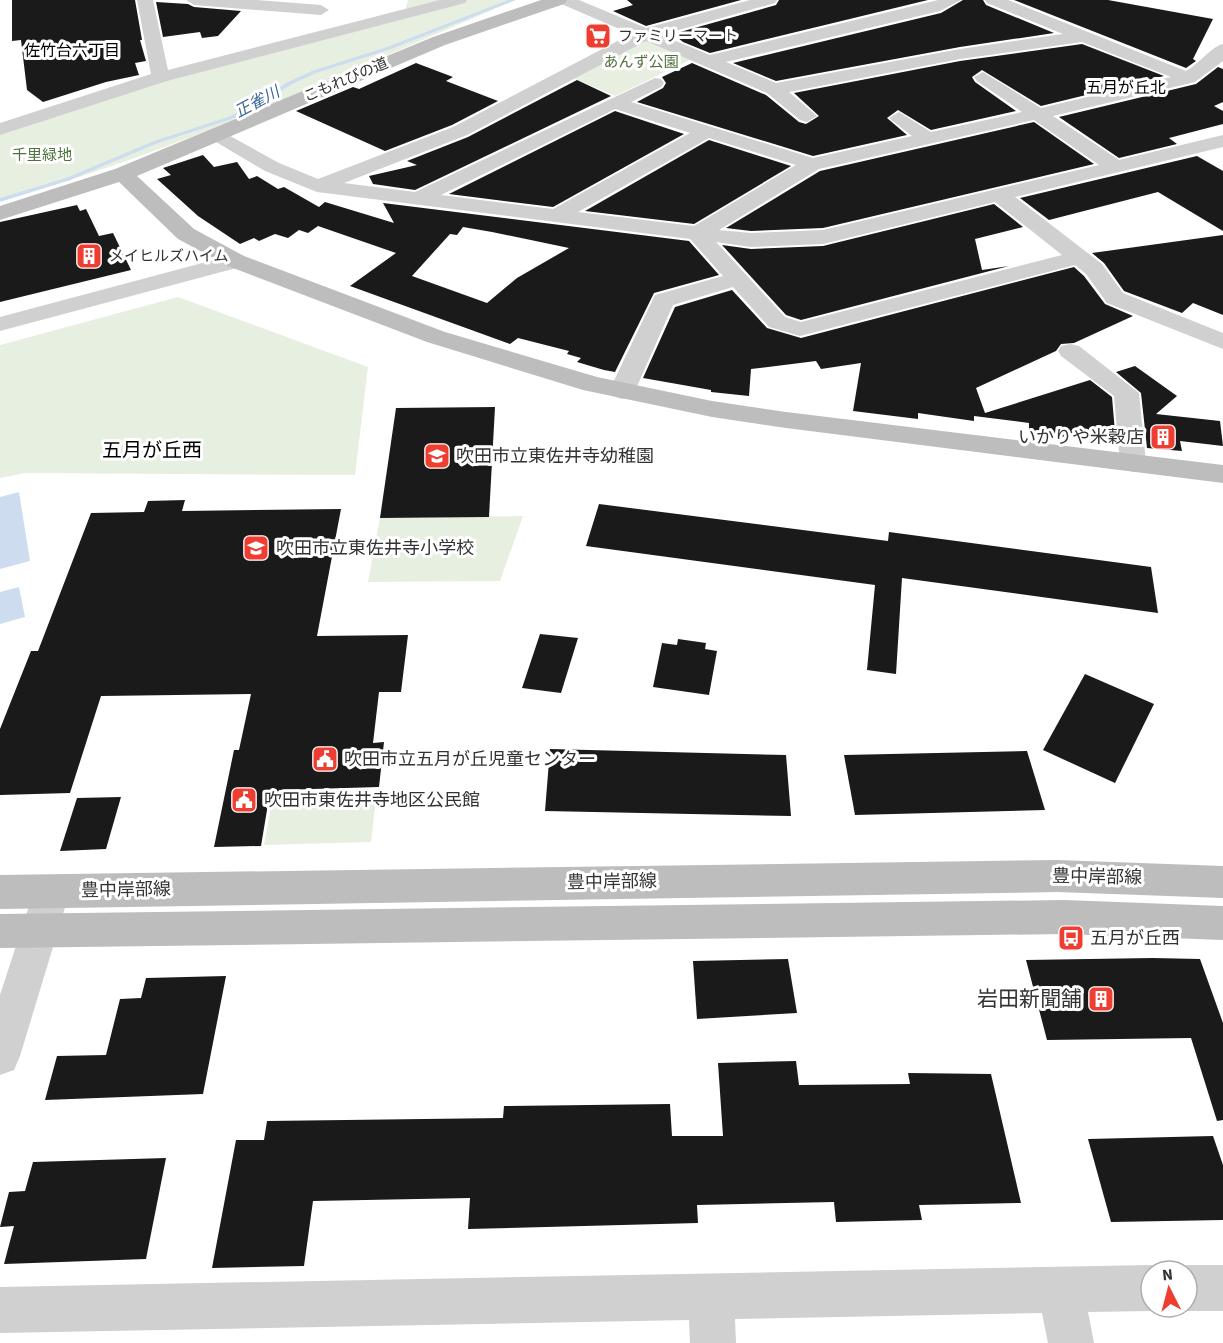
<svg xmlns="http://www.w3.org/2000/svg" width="1223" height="1343" viewBox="0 0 1223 1343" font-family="'Source Sans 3','Noto Sans JP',sans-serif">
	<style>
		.green { fill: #e7efe1 }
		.water { fill: #cdddef }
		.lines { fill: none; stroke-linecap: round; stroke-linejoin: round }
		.stream { fill: #cdddef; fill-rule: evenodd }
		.building { fill: #1a1a1a; fill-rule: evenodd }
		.street { fill: #d0d0d0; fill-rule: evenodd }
		.secondary { fill: #bdbdbd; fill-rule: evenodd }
		.labels { text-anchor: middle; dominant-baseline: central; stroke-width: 6; stroke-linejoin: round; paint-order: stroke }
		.far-poi-label { font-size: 15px; fill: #333; stroke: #fff; text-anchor: start }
		.far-park-label { font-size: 15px; fill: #4e713d; stroke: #fff }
		.far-street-label { font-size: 15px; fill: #333; stroke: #fff }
		.far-neighbourhood-label { font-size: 16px; fill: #000; stroke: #fff }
		.far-water-label { font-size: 16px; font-style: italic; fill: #3b689a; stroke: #fff }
		.poi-label { font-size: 18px; fill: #333; stroke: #fff; text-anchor: start }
		.street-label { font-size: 18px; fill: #333; stroke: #fff }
		.neighbourhood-label { font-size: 20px; fill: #000; stroke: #fff }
		.near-poi-label { font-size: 21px; fill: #333; stroke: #fff; text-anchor: end }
	</style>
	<rect width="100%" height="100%" fill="#fff"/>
	<!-- green -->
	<g class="green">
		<path d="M408,0h107c-169,72 -338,152 -515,201v-67l164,-54 239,-62z"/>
		<polygon points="639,41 649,41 692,59 615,96 573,78"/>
		<polygon points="178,297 368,367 355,475 25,473 0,478 0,345"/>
		<polygon points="523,516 500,581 368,582 380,518"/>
		<polygon points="377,791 371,842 264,845 272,801 280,801 282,793"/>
	</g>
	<!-- water -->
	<g class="water">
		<polygon points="19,492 30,561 0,569 0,497"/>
		<polygon points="19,587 25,617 0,624 0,592"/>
	</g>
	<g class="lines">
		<!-- stream -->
		<polygon class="stream" points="508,0 516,0 391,49 316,73 292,84 250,111 229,120 158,143 70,180 0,202 0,198 66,178 154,141 225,118 246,109 288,82 312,71 387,47"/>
	</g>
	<!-- building -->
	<g class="building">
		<polygon points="12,0 135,0 142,40 140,40 146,61 135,63 139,75 106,82 43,102 27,90 21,40 12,41"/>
		<polygon points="627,0 741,0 646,26 613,11 633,5"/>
		<polygon points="779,0 928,0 710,53 683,42 673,34 776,5"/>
		<polygon points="963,0 983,0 986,5 1054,33 960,47 776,81 733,63 941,13"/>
		<polygon points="1014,0 1108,0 1213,19 1193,59 1196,61 1186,68"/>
		<polygon points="156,2 188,4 194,7 241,11 218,36 202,38 200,32 163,37"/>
		<polygon points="1082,44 1164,76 1041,106 982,70 972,77 975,82 1016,111 931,130 898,110 887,118 907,135 813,156 637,102 663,88 666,83 662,77 692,63 766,95 799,122 806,124 819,116 794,93 960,61"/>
		<polygon points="416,63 453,77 446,81 498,101 452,125 385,151 296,111 353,87 359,89"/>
		<polygon points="1218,67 1223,69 1223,102 1214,106 1223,111 1223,124 1169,138 1177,144 1119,158 1059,117 1196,84"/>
		<polygon points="577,80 611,96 415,190 373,184 369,176 417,165 407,161 468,137"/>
		<polygon points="615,111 684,134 553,207 449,194"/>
		<polygon points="1034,122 1094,164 823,228 751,231 726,228 820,171"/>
		<polygon points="709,140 791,166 694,224 585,211"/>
		<path d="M203,155l11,12 23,-5 12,17 8,-3 21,13 6,-2 35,20 6,-5 69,21 -11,-20 306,38 30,34 -65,18 -39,79 -11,-2 -27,-8 4,-4 -14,-4 2,-3 -51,-13 -8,6 -160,-58 46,-33 -78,-27 -10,7 -9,-3 -11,8 -13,-4 -16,7 -5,-3 -14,6 -42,-28 -41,-37 14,-4 -8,-7zM463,227l29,5 77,16 -52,30 -30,25 -75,-27 38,-42 7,1z"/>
		<polygon points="1197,156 1223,171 1223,231 1158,192 1049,220 1020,198"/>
		<polygon points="994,204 1023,227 975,239 982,270 1009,266 801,320 786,315 722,245 751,249 823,246"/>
		<polygon points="77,205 80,211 86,209 99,236 113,233 131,270 0,302 0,222"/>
		<polygon points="1223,235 1223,315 1193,303 1182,313 1124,291 1104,263 1092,253"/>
		<polygon points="1074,267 1084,276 1105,304 1133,316 1074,343 1061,344 1056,351 976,388 985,413 1090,380 1112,397 1116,444 1029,432 1029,423 974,416 974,421 918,413 918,419 853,411 861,363 821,369 816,361 751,369 749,396 711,392 711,390 643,378 675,307 732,290 767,328 801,338"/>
		<polygon points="1135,366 1177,396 1156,414 1220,421 1223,446 1180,441 1182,451 1147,448 1141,393 1116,372"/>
		<polygon points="495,407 489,517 380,518 396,408"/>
		<polygon points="185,500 182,511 341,509 317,636 408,635 401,692 379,692 373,743 384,742 379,787 279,790 277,797 269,798 261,846 214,847 234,750 239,750 251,694 101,696 70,793 0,795 0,729 31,651 38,651 91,513 144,512 148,501"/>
		<polygon points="599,504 888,541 889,532 1151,567 1158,613 902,578 896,674 867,670 875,585 586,546"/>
		<polygon points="540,634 578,638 561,693 522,688"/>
		<polygon points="678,639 706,643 705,649 717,651 709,695 653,687 662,643 677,645"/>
		<polygon points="1085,674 1154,704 1115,783 1043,750"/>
		<polygon points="550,749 786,755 791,816 545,811"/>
		<polygon points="1027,751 1045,810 855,815 844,755"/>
		<polygon points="121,797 106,849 60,851 77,798"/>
		<polygon points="1153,958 1200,959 1223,1023 1223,1120 1217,1121 1191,1038 1047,1040 1026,960"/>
		<polygon points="788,959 797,1013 697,1019 693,961"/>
		<polygon points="226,976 203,1094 45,1100 57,1056 106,1055 120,999 141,998 146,978"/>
		<polygon points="796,1061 799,1085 910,1084 908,1073 991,1074 1021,1203 919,1205 922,1220 836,1222 834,1202 697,1205 698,1223 468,1229 470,1198 313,1201 304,1266 212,1268 236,1140 264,1140 267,1121 503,1118 504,1106 670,1104 672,1136 723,1136 718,1063"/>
		<polygon points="1213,1136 1223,1165 1223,1220 1111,1222 1088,1139"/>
		<polygon points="166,1158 146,1259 4,1264 14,1226 0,1227 9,1192 25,1191 33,1162"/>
	</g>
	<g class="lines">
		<!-- street -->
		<g class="street">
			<polygon points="137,0 153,0 168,70 440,0 467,0 465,3 167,81 0,135 0,123 151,74"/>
			<polygon points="186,0 257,0 321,5 329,10 321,15 194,5"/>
			<path d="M557,0h22l67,28 104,-28h27l-2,3 -114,32 49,20 228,-55h23l-21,11 -214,51 50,21 184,-34 103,-15 -76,-31 -2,-3h23l178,71c13,-7 26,-25 37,-27v17l-28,21 -142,34 66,44 104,-25v12l-208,50 87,67 21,29 100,40v16l-116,-46 -21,-29 -11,-9 -275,71 -31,-9 -36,-40 -60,18 -38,86 -4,5 -9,3 -9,-3 -4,-5 46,-96 68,-19 -33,-37 -373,-47 -52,-21 -59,-35 3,-4h14l56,31 39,16 135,-52 178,-93 -72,-31zM646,41l121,52 33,27 7,2 10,-6 -28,-24 171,-33 122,-17 89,35 -130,31 -58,-36 -9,5 3,4 45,31 -91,20 -32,-20 -10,6 23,18 -99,22 -182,-56 30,-15 3,-4 -3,-4 -6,-1 -240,114 -71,-9 123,-48zM615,109l75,24 -137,76 -112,-14zM1034,120l65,45 -276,65 -72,3 -32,-3 100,-61zM709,138l87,27 -102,61 -116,-14zM995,202l67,53 -261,67 -16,-5 -69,-75 35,5 72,-3z"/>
			<polygon points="236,254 244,256 247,261 244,266 0,331 0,317"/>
			<polygon points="1070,344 1079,346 1139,393 1146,463 1142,469 1133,472 1124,469 1120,463 1114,396 1061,356 1058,351 1061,346"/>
			<polygon points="52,875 65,880 70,891 20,1056 14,1070 0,1075 0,995 34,891 39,880"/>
			<polygon points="1151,1265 1165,1271 1151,1271 1151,1307 1160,1307 1151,1311 1088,1312 1094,1343 1048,1343 1042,1313 735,1319 736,1343 690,1343 689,1320 0,1333 0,1287"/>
			<polygon points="1187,1265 1223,1265 1223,1311 1187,1311 1178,1307 1187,1307 1187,1271 1173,1271"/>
		</g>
		<!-- secondary -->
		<g class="secondary">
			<polygon points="541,0 567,0 564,4 445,45 137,176 194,229 244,256 445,332 597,377 712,401 786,412 1223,465 1223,483 786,428 712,417 583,390 427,342 228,266 178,239 119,182 0,220 0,206 115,169 433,37"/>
			<polygon points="1057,860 1223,866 1223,898 1057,892 0,909 0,875"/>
			<polygon points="1064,900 1223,906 1223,940 1064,934 0,948 0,914"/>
		</g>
	</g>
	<!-- icons -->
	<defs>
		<g id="supermarket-square" transform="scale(1.35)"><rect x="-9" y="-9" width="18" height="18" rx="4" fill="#ed3e31" stroke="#fff"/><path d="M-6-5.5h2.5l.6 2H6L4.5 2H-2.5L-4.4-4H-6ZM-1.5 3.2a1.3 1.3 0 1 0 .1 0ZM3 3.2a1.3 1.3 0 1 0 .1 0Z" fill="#fff"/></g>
		<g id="building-square" transform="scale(1.35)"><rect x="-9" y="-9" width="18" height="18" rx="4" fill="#ed3e31" stroke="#fff"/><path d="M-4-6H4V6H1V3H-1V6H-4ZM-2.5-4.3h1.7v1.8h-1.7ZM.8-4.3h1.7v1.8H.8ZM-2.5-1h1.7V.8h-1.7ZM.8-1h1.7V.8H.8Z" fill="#fff"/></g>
		<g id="school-square" transform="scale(1.35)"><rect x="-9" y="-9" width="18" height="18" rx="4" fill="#ed3e31" stroke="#fff"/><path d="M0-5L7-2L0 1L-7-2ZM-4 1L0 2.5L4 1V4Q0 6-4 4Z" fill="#fff"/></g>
		<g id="civic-square" transform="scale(1.35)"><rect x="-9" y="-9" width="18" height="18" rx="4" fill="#ed3e31" stroke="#fff"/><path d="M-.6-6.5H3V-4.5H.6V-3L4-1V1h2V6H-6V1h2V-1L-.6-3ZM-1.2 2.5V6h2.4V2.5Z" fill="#fff"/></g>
		<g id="bus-square" transform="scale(1.35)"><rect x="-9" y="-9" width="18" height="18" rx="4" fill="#ed3e31" stroke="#fff"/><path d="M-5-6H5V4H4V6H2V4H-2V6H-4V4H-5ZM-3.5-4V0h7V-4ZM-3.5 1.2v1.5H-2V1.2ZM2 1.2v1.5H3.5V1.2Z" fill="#fff"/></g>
	</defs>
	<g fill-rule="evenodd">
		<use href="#supermarket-square" x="598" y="36"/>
		<use href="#building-square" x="89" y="256"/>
		<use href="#building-square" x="1163" y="437"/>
		<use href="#school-square" x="437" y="456"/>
		<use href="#school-square" x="256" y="548"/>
		<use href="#civic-square" x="325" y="759"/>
		<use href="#civic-square" x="244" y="800"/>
		<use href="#bus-square" x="1071" y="938"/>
		<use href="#building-square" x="1101" y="999"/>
	</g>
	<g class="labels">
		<!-- far-poi labels -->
		<g class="far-poi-label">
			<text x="618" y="36">ファミリーマート</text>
			<text x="109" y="256">メイヒルズハイム</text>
		</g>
		<!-- far-park labels -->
		<g class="far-park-label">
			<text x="641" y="62">あんず公園</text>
			<text x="42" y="155">千里緑地</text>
		</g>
		<!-- far-street labels -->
		<g class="far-street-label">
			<text transform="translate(346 80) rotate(-23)">こもれびの道</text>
		</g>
		<!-- far-neighbourhood labels -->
		<g class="far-neighbourhood-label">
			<text x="72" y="51">佐竹台六丁目</text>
			<text x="1126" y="88">五月が丘北</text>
		</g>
		<!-- far-water labels -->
		<g class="far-water-label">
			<text transform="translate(257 102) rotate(-28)">正雀川</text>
		</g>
		<!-- poi labels -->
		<g class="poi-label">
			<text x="1144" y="437" text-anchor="end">いかりや米穀店</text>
			<text x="456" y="456">吹田市立東佐井寺幼稚園</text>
			<text x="276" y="548">吹田市立東佐井寺小学校</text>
			<text x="344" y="759">吹田市立五月が丘児童センター</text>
			<text x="264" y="800">吹田市東佐井寺地区公民館</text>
			<text x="1090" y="938">五月が丘西</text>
		</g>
		<!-- street labels -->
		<g class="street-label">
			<text transform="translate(1097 877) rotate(1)">豊中岸部線</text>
			<text transform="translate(612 882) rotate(-1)">豊中岸部線</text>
			<text transform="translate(126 890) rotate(-1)">豊中岸部線</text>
		</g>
		<!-- neighbourhood labels -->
		<g class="neighbourhood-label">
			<text x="152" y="451">五月が丘西</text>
		</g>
		<!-- near-poi labels -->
		<g class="near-poi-label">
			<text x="1082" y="999">岩田新聞舗</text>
		</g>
	</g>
	<!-- north arrow -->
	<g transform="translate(1169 1289) rotate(354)"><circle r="28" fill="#ffffff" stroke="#adadad" stroke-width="1.5"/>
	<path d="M0-4.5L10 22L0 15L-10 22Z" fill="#ed3e31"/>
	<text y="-9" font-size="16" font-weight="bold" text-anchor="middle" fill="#333333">N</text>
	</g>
</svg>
